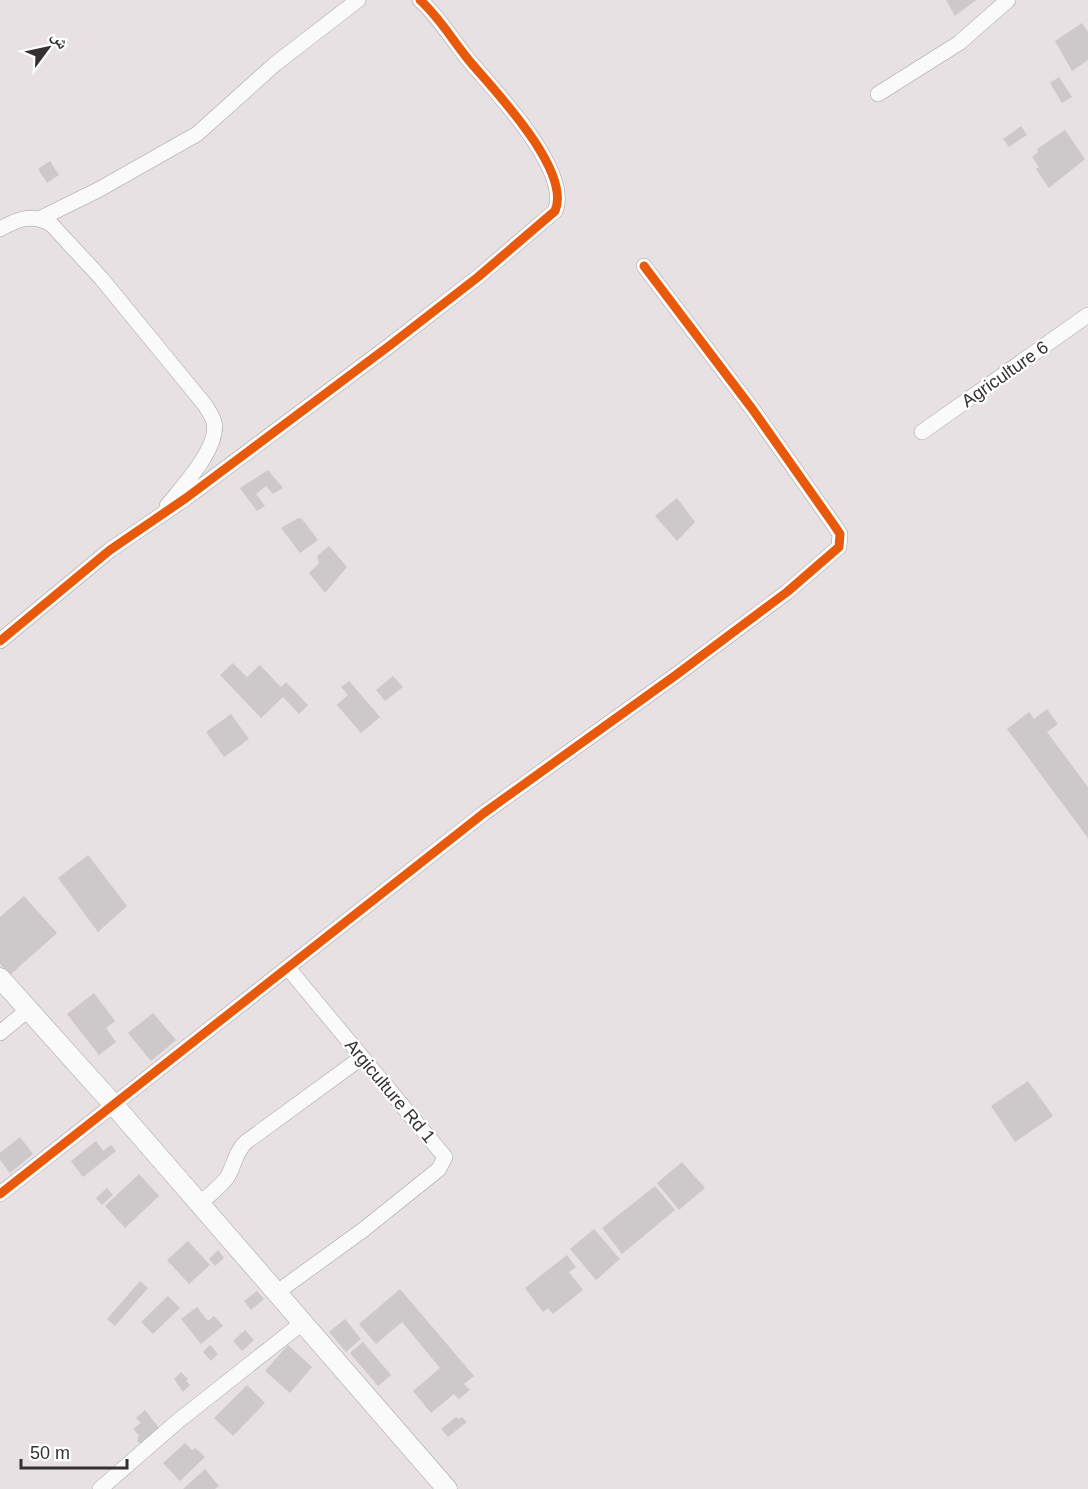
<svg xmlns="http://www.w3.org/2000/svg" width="1088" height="1489" viewBox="0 0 1088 1489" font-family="Helvetica,'Noto Naskh Arabic',sans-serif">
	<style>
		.building { fill: #cdc8ca }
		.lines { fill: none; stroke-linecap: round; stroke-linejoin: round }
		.minor-casing { stroke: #a5a1a3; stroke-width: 16 }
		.tertiary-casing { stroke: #a5a1a3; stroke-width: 21 }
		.minor { stroke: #fbfafb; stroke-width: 15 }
		.tertiary { stroke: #fbfafb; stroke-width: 20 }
		.cycleway-casing { stroke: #fff; stroke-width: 13 }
		.cycleway { stroke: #e8590c; stroke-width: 9 }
		.labels { text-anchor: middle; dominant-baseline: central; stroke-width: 4.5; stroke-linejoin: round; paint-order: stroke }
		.street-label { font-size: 18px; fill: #353133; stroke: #fff }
	</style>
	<rect width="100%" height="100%" fill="#e7e1e4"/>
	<!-- building -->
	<g class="building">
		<polygon points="946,0 976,0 955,16"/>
		<polygon points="1082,23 1088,32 1088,60 1072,71 1055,41"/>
		<polygon points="1059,77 1072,97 1062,103 1050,83"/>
		<polygon points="1021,126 1027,135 1009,147 1003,139"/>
		<polygon points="1065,130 1085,159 1049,188 1036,169 1039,167 1032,157 1038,152 1037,149"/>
		<polygon points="50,161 59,175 47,183 38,169"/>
		<polygon points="268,470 283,488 273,494 266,486 256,494 265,506 257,511 240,488"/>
		<polygon points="677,498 695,522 677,541 655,516"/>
		<polygon points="298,518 302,519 318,540 300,553 281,528"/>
		<polygon points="329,546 347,567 325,593 309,573 319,563 317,556"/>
		<polygon points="233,663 247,677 260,665 281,687 286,682 308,705 299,714 283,697 261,718 220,675"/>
		<polygon points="393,676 403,687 385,701 376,690"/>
		<polygon points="349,681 380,717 361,733 337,705 348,695 341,687"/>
		<polygon points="1047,709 1058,724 1047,732 1088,787 1088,838 1007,729 1029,712 1034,719"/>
		<polygon points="231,714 249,739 224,757 206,732"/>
		<polygon points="88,855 127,906 98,932 58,878"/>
		<polygon points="24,896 57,933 10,975 0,964 0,917"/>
		<polygon points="94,993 115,1021 106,1028 116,1042 99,1055 67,1014"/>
		<polygon points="153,1013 176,1040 151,1061 128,1033"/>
		<polygon points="1028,1081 1053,1116 1015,1142 991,1106"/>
		<polygon points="20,1137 33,1154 10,1173 0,1160 0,1153"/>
		<polygon points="96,1141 103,1151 111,1145 116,1151 83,1177 71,1161"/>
		<polygon points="682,1162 705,1188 679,1210 657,1183"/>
		<polygon points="139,1174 159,1196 125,1228 105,1206"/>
		<polygon points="655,1186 675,1210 622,1254 602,1228"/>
		<polygon points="107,1188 113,1195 102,1205 96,1198"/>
		<polygon points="594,1229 620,1259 596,1280 570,1249"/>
		<polygon points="188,1241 210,1265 189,1284 167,1260"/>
		<polygon points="218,1250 224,1258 215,1266 209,1259"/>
		<polygon points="567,1255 576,1267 569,1272 583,1290 553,1314 548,1308 543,1312 525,1288"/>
		<polygon points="140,1281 148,1288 115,1326 107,1319"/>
		<polygon points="400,1289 474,1376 464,1384 470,1390 459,1399 454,1394 431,1413 413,1391 440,1368 402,1322 376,1344 359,1324"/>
		<polygon points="257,1291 264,1299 251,1310 244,1301"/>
		<polygon points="168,1296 180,1308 153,1334 141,1322"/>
		<polygon points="197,1307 208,1321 214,1316 223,1326 201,1344 181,1319"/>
		<polygon points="345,1319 361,1339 346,1352 329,1332"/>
		<polygon points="245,1330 254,1340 242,1351 233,1341"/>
		<polygon points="363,1342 391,1375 378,1386 350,1353"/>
		<polygon points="210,1345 218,1354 211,1361 203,1352"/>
		<polygon points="288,1345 312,1367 290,1393 265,1371"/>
		<polygon points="181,1372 188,1379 186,1381 190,1385 183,1392 174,1379"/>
		<polygon points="247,1385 265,1403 233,1436 214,1418"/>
		<polygon points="145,1410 159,1428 149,1451 137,1441 139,1435 133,1429 141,1423 136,1418"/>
		<polygon points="456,1417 459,1419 462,1417 467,1422 448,1437 441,1429"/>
		<polygon points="185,1443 192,1450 195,1448 200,1452 205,1457 180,1481 163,1463"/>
		<polygon points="205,1469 219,1486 215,1489 183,1489"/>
	</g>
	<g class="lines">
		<!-- minor casing -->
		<g class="minor-casing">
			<g id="minor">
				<polyline points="878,94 959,43 1008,0"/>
				<polyline points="41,218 98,190 197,134 275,64 358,0"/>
				<path d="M0,229c18,-10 32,-16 51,-5l50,54 104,127c3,5 7,11 9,17 6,25 -32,65 -47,84"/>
				<polyline points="922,432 1088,315"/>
				<path d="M0,641l110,-91 76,-52 203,-152 89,-69 77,-66c17,-39 -58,-118 -83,-147 -18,-21 -31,-45 -52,-64"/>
				<polyline points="0,1033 29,1009"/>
				<polyline points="0,1194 484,813 676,675 787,592 839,547 840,534 834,525 753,410 644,266"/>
				<path d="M199,1204c10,-9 22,-17 29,-28 7,-12 7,-24 18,-34l115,-84"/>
				<polyline points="276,1293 363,1230 439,1169 445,1157 288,968"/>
				<polyline points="100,1489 178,1421 302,1323"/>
			</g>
		</g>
		<!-- tertiary casing -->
		<g class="tertiary-casing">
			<polyline id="tertiary" points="0,978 113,1104 447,1489"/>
		</g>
		<!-- minor -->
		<use href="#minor" class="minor"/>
		<!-- tertiary -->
		<use href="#tertiary" class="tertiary"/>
		<!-- cycleway casing -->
		<g class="cycleway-casing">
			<g id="cycleway">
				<path d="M0,641l110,-91 76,-52 203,-152 89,-69 77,-66c17,-39 -58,-118 -83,-147 -18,-21 -31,-45 -52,-64"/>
				<polyline points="0,1194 484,813 676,675 787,592 839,547 840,534 834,525 753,410 644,266"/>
			</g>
		</g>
		<!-- cycleway -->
		<use href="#cycleway" class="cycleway"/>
	</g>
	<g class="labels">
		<!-- street labels -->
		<g class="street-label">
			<text transform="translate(1005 374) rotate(-35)">Agriculture 6</text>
			<text transform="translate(390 1091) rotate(50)">Argiculture Rd 1</text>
		</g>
	</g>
	<!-- north arrow -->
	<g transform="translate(48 48) rotate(57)" stroke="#ffffff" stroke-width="4.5" paint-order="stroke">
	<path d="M0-4.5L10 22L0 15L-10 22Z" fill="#353133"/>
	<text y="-9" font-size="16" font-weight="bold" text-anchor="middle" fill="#353133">ش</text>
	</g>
	<!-- scale -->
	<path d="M21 1459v9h106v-9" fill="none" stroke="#353133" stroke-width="3"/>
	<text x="30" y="1459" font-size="18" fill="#353133" stroke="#ffffff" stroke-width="4.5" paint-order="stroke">50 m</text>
</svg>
